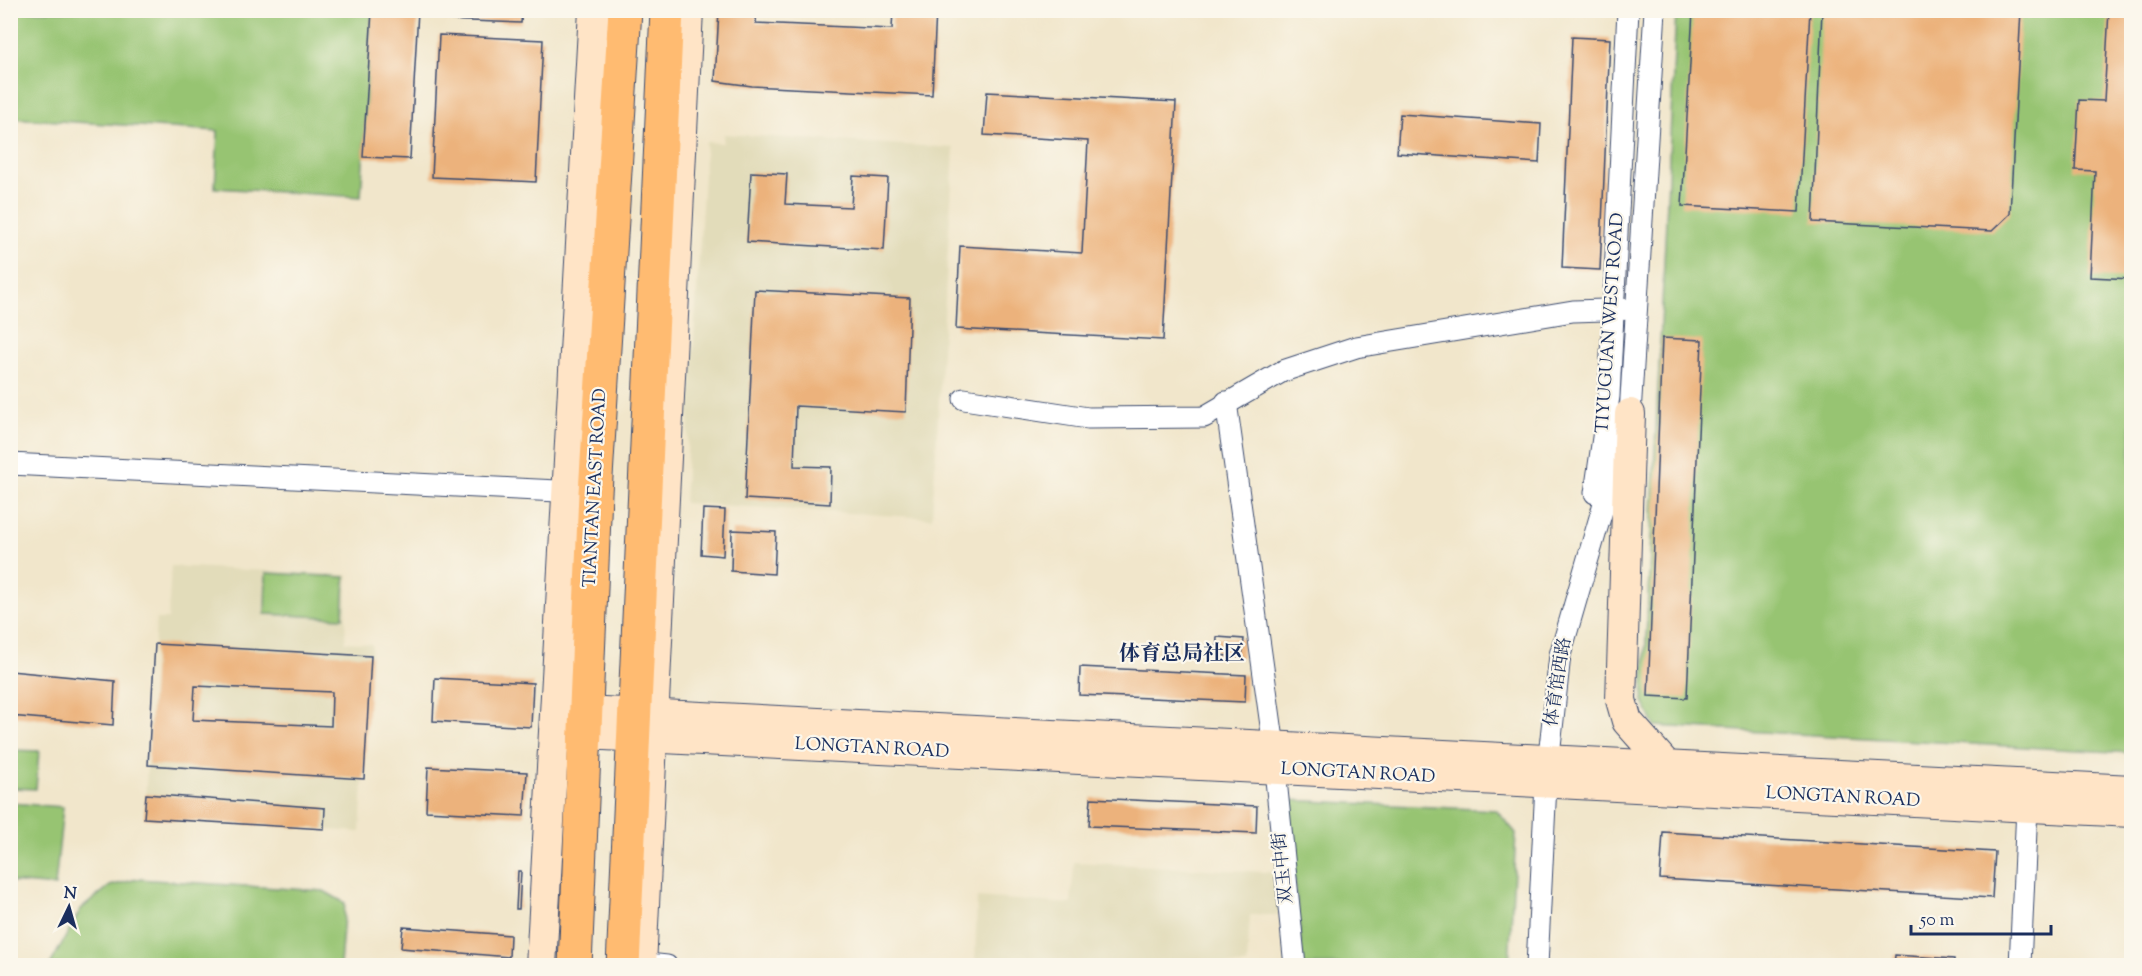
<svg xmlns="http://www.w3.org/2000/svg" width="2142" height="976" viewBox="0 0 2142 976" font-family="'Sorts Mill Goudy','Noto Serif SC',serif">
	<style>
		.built { fill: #e2dcba }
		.green { fill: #97c472; stroke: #597a68; stroke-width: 1.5 }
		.building { fill: #ecb27c; fill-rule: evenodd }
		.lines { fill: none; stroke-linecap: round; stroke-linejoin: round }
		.street-casing { stroke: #3b4a6e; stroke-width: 23 }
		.secondary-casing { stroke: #3b4a6e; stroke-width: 32 }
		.primary-casing { stroke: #3b4a6e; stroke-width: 35 }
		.street { stroke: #fff; stroke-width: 21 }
		.secondary { stroke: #ffe4c6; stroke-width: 30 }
		.primary { stroke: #ffbb71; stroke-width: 33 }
		.labels { text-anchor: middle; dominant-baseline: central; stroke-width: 4.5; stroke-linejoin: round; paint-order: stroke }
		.street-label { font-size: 18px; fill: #1b2f5e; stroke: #fbf7ec }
		.quarter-label { font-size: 21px; font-weight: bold; fill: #1b2f5e; stroke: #fbf7ec }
	</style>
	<rect width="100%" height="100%" fill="#fbf7ec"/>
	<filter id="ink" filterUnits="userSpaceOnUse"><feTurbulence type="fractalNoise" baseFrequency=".0167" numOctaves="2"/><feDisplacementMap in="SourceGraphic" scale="12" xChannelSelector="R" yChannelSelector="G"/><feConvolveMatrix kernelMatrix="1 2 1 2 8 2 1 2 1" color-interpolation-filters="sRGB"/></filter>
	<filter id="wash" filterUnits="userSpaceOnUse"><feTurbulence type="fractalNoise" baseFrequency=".008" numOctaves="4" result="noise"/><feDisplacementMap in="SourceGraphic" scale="24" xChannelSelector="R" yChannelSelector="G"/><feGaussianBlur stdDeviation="1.35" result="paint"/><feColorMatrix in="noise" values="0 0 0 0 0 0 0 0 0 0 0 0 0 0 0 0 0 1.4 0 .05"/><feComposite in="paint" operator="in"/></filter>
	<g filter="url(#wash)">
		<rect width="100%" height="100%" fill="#f1e6cb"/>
		<!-- built -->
		<g class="built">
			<polygon points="724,134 954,148 932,518 684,503 706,142 723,143"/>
			<polygon points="171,566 348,575 345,642 372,644 360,832 144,818 156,619 168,619"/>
			<polygon points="1074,862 1282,873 1279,915 1250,915 1247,965 975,966 977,897 1071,904"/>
		</g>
		<!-- green -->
		<g class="green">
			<polygon points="10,11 372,11 361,197 215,188 218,131 11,118"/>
			<polygon points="1676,11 2131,11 2131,753 1655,726 1643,702"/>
			<polygon points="266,573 345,577 343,618 265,614"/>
			<polygon points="10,750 39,751 36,789 11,788"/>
			<polygon points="1287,800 1496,810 1516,833 1509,965 1303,965"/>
			<polygon points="11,803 63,807 55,886 11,882"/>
			<polygon points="137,879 324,891 345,903 340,965 50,965 81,909 110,886"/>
		</g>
		<g id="blocks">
			<!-- building -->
			<g class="building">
				<polygon points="372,10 418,10 410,159 363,157"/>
				<polygon points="445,10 522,10 521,23 444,20"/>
				<polygon points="719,10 757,10 756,23 892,29 893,10 936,10 932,95 752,86 715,81"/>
				<polygon points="1693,10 1810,10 1799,212 1682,206"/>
				<polygon points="1822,10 2021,10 2010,214 1992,231 1813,222"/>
				<polygon points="2109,10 2132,10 2132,279 2090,277 2095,171 2075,170 2079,100 2104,101"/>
				<polygon points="439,35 543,40 536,182 432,177"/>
				<polygon points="1572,37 1610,39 1600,270 1562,268"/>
				<polygon points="987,92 1176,102 1163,340 956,329 960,246 1082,253 1088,141 984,135"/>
				<polygon points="1400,114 1541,124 1539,163 1397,153"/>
				<polygon points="751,172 787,174 785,204 851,207 853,176 888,178 884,250 747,242"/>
				<polygon points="755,290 910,298 906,412 796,406 794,466 831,467 830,504 745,499"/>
				<polygon points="1662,338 1702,340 1687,698 1648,696"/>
				<polygon points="703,509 725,510 723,556 701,554"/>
				<polygon points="732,530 776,532 774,574 731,571"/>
				<polygon points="1217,637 1244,639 1242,657 1216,655"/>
				<path d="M155,644l216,12 -7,123 -216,-14zM195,686l137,6 -1,34 -138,-6z"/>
				<polygon points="1080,667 1246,675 1245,702 1079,695"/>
				<polygon points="10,671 115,681 113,725 10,716"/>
				<polygon points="435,678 533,683 531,727 433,721"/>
				<polygon points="428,767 527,772 524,816 426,811"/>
				<polygon points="146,794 325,808 324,829 144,818"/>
				<polygon points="1091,798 1257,806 1256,833 1089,826"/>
				<polygon points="1663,832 1995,852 1992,898 1660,879"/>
				<polygon points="518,871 521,871 519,909 516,909"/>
				<polygon points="403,927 510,935 509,957 401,948"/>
				<polygon points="1895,955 1954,959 1954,966 1894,966"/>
			</g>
		</g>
	</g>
	<g filter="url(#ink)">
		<use href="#blocks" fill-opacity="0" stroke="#3b4a6e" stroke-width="1.5"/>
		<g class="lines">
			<!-- street casing -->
			<g class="street-casing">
				<g id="street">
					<polyline points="964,399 1088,418 1204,417 1283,371 1356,347 1573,311 1636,309"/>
					<polyline points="1226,402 1274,747"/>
					<polyline points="10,464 579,492"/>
					<polyline points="1595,493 1609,396 1628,10"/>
					<polyline points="1275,770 1295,966"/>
					<polyline points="629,962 667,966"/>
					<polyline points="1537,966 1546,784 1560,655 1630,414 1655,10"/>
					<polyline points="2020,966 2027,807"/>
				</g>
			</g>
			<!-- secondary casing -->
			<g class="secondary-casing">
				<g id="secondary">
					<polyline points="1630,414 1621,700 1627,721 1667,766"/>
					<polyline points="584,711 2132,790"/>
					<polyline points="584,734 2132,812"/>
					<polyline points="541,966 594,10"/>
					<polyline points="641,966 688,10"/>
				</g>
			</g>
			<!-- primary casing -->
			<g class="primary-casing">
				<g id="primary">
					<polyline points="575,966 595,493 625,10"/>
					<polyline points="623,966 667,10"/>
				</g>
			</g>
			<!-- street -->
			<use href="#street" class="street"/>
			<!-- secondary -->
			<use href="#secondary" class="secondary"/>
			<!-- primary -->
			<use href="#primary" class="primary"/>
		</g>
	</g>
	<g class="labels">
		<!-- street labels -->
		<g class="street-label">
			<text transform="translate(1611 323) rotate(-86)">TIYUGUAN WEST ROAD</text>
			<text transform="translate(596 488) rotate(-87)">TIANTAN EAST ROAD</text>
			<text transform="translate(1559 682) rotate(-81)">体育馆西路</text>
			<text transform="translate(872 749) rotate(3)">LONGTAN ROAD</text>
			<text transform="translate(1358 774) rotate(3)">LONGTAN ROAD</text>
			<text transform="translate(1843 798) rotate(3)">LONGTAN ROAD</text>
			<text transform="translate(1284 868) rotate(-96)">双玉中街</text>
		</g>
		<!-- quarter labels -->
		<g class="quarter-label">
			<text x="1182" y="655">体育总局社区</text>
		</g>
	</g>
	<!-- margin -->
	<rect width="2142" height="976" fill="none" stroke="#fbf7ec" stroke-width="36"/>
	<!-- north arrow -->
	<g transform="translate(69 907) rotate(5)" stroke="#fbf7ec" stroke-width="4.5" paint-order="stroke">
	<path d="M0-4.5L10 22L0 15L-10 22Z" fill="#1b2f5e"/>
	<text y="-9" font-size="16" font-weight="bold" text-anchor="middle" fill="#1b2f5e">N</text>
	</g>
	<!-- scale -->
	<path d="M1911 925v9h140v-9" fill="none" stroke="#1b2f5e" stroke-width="3"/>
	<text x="1920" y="925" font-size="18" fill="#1b2f5e" stroke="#fbf7ec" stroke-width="4.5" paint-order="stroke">50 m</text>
</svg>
